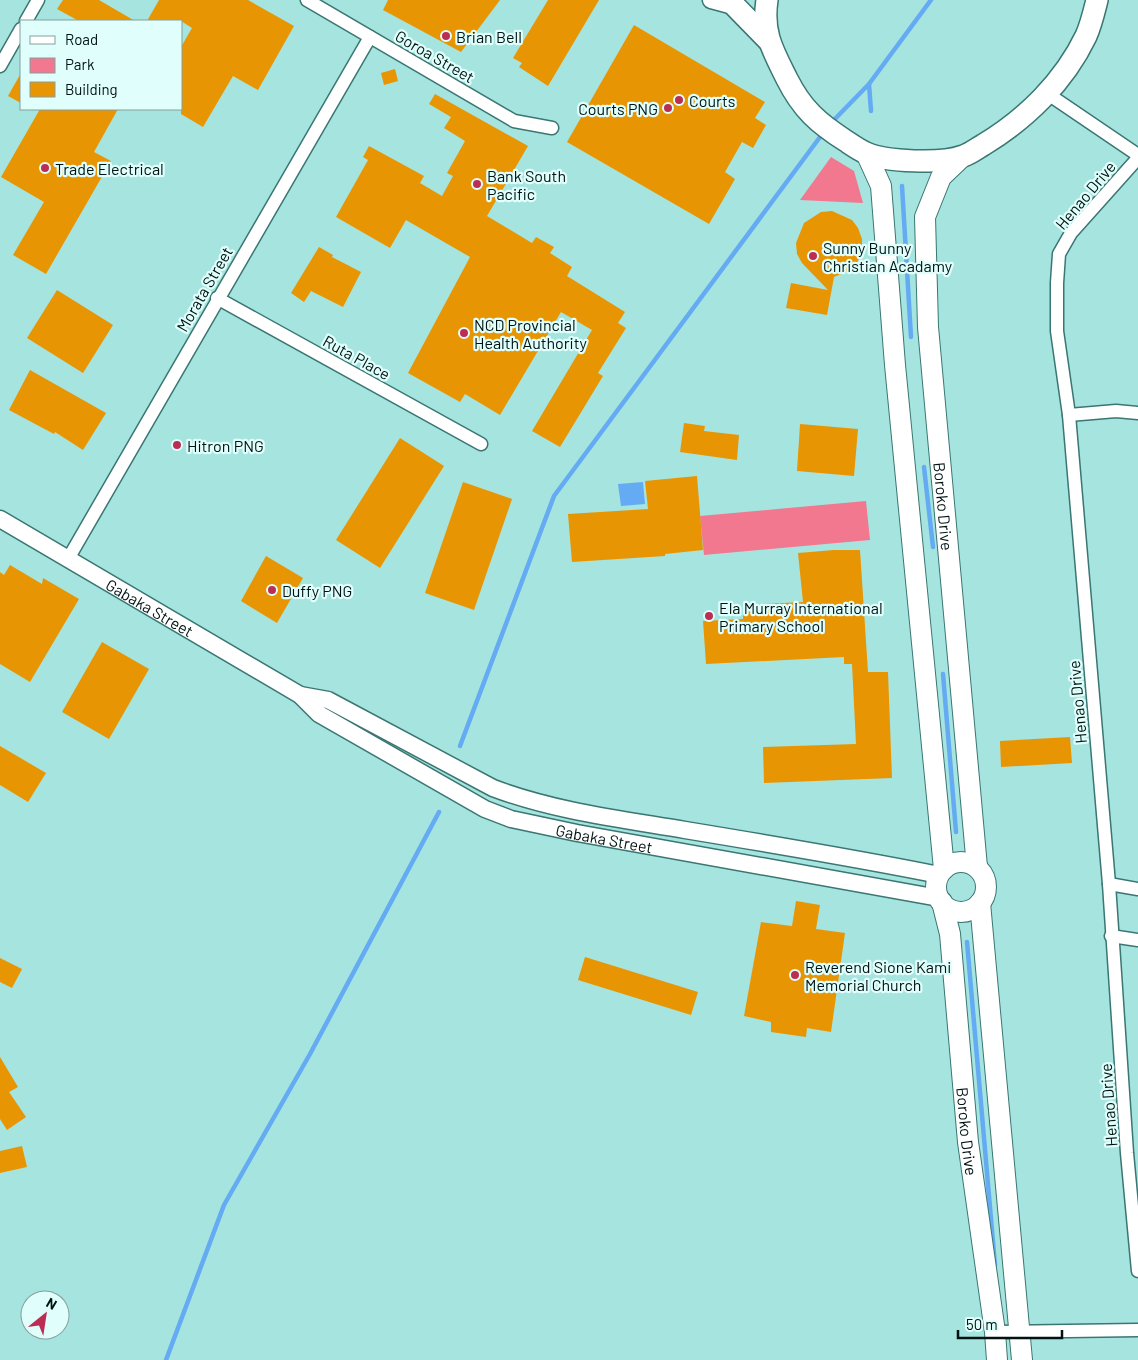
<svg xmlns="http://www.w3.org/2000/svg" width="1138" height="1360" viewBox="0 0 1138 1360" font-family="Barlow,sans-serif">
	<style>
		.green { fill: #f1788e }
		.water { fill: #64abf3 }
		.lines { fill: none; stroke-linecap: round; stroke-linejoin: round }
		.stream { stroke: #64abf3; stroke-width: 4.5 }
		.building { fill: #e89503 }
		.minor-casing { stroke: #3a7672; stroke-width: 15 }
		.tertiary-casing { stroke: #3a7672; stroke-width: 19 }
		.primary-casing { stroke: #3a7672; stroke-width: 22 }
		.trunk-casing { stroke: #3a7672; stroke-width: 24 }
		.minor { stroke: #fff; stroke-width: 12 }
		.tertiary { stroke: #fff; stroke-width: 16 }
		.primary { stroke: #fff; stroke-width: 20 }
		.trunk { stroke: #fff; stroke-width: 21 }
		.poi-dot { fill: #bc2d54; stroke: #e0fefb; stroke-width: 2 }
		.labels { text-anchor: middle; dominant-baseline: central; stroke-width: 4.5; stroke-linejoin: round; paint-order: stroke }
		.poi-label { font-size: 16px; fill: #001312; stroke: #e0fefb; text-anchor: start }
		.street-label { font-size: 16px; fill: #001312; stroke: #e0fefb }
	</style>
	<rect width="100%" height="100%" fill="#a6e4df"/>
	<!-- green -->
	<g class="green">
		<polygon points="831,157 854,171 863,203 800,200"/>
		<polygon points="866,501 870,540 704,555 700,516"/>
	</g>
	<!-- water -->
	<polygon class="water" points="643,482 645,504 621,506 618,484"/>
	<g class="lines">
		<!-- stream -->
		<g class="stream">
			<polyline points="869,84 871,111"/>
			<polyline points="831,123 869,84 931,0"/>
			<polyline points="902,186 911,337"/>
			<polyline points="924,467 933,547"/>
			<polyline points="943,674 956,832"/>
			<polyline points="460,746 554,496 823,133"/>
			<polyline points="967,942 995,1265"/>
			<polyline points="166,1360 224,1205 310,1054 439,812"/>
		</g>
	</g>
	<!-- building -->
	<g class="building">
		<polygon points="63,0 99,0 135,21 79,21 57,9"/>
		<polygon points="159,0 248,0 294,26 258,90 233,76 203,127 181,114 181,47 192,28 181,21 147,21"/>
		<polygon points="388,0 500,0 461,52 383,10"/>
		<polygon points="548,0 599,0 548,86 519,67 522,63 513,58"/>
		<polygon points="634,25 765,102 755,118 766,125 753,148 742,142 725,172 735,179 709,224 567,142"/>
		<polygon points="395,69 398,81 384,85 381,73"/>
		<polygon points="21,73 21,103 8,96"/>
		<polygon points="435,94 528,146 487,216 532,243 536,237 554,247 550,253 572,267 567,276 625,312 618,323 626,328 598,373 603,376 560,447 532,431 592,330 561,312 500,415 465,394 460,402 408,373 470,257 406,220 390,248 336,217 368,160 363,157 369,146 424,176 420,183 442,196 453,176 447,173 465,141 444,128 451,117 429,104"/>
		<polygon points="40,109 118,109 94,152 111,161 46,274 13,255 44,202 1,177"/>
		<polygon points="832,211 852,220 858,228 862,239 862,250 858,261 851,270 834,277 827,315 786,308 791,283 828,290 802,263 797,254 796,243 804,223 821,212"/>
		<polygon points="319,247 333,255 332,257 361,272 343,307 311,291 304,302 291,293"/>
		<polygon points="57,290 113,325 83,373 27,338"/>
		<polygon points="30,370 106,413 83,450 55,432 54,434 9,410"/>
		<polygon points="684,423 705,426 704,431 739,435 737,460 680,452"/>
		<polygon points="800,424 858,429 854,476 797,471"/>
		<polygon points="400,438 444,466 380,568 336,540"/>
		<polygon points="697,476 703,550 665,554 665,556 572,562 568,514 648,509 645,481"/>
		<polygon points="463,482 512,499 474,610 425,593"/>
		<polygon points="834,550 860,550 868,672 888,672 892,778 764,783 763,747 856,744 852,664 844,664 844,657 706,664 703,621 743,619 743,605 803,602 798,553"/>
		<polygon points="266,556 303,578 277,623 241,601"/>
		<polygon points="10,565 42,584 43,578 79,599 30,682 0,664 0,572 4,575"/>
		<polygon points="102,642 149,669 109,739 62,712"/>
		<polygon points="1070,737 1072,763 1001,767 1000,741"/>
		<polygon points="0,746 46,773 28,802 0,785"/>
		<polygon points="796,901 820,905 816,929 845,933 831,1032 807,1028 806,1037 771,1032 771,1022 744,1016 761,922 792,926"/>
		<polygon points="585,957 698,992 691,1015 578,980"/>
		<polygon points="0,958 22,969 12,988 0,982"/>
		<polygon points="0,1057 18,1087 9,1092 26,1117 7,1130 0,1119"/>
		<polygon points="22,1146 27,1167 0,1173 0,1151"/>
	</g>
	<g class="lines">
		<!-- minor casing -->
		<g class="minor-casing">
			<g id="minor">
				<polyline points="307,0 514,121 552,128"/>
				<polyline points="26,21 38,0"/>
				<polyline points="0,66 21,29"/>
				<polyline points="1048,94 1138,155"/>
				<polyline points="1138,158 1071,233 1059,254 1057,283 1057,331 1069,415 1109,884 1127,1153 1138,1271"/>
				<polyline points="217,298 481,444"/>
				<polyline points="1069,415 1116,411 1138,413"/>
				<polyline points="68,559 370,37"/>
				<polyline points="1109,884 1138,889"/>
				<polyline points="1111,936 1138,940"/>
				<polyline points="995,1332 1138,1330"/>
			</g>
		</g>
		<!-- tertiary casing -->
		<g class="tertiary-casing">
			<g id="tertiary">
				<polyline points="711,0 737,7"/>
				<path id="s1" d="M0,519l300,176 19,19 166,95 26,10 66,14 362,65"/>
				<path d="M300,695l28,5 165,88c61,23 127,31 192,42 85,14 170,28 254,45"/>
			</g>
		</g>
		<!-- primary casing -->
		<g class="primary-casing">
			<g id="primary">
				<polyline points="866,153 881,186 895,365 944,869"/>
				<path id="s2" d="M962,157l-21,20 -16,40 3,110 49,540"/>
				<circle cx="961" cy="887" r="25"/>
				<path id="s3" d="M942,902l8,32 18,208 27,190 2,28"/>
				<polyline points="980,903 1022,1360"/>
			</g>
		</g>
		<!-- trunk casing -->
		<g class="trunk-casing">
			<g id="trunk">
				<polyline points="729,0 768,40"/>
				<path d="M767,0c-5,33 6,51 20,79 15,30 31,44 59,62 6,4 13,9 20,12 20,9 76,11 97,3 7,-2 13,-7 20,-11 43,-26 81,-63 103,-109 5,-11 8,-24 11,-36"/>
			</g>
		</g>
		<!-- minor -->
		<use href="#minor" class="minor"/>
		<!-- tertiary -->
		<use href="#tertiary" class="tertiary"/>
		<!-- primary -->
		<use href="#primary" class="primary"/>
		<!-- trunk -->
		<use href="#trunk" class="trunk"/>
	</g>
	<!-- markers -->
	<g class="poi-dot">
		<circle cx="446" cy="36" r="5"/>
		<circle cx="679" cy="100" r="5"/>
		<circle cx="668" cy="108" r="5"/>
		<circle cx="45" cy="168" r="5"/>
		<circle cx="477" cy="184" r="5"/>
		<circle cx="813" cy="256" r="5"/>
		<circle cx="464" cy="333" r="5"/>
		<circle cx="177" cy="445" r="5"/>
		<circle cx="272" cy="590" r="5"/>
		<circle cx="709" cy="616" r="5"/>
		<circle cx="795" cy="975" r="5"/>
	</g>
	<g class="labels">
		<!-- poi labels -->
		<g class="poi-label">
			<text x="456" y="36">Brian Bell</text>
			<text x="689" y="100">Courts</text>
			<text x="658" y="108" text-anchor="end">Courts PNG</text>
			<text x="55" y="168">Trade Electrical</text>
			<text x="487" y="175">Bank South<tspan x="487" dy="18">Pacific</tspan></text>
			<text x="823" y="247">Sunny Bunny<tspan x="823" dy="18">Christian Acadamy</tspan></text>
			<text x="474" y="324">NCD Provincial<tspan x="474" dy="18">Health Authority</tspan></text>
			<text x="187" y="445">Hitron PNG</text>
			<text x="282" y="590">Duffy PNG</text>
			<text x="719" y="607">Ela Murray International<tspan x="719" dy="18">Primary School</tspan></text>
			<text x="805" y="966">Reverend Sione Kami<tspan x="805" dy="18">Memorial Church</tspan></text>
		</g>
		<!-- street labels -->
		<g class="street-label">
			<text transform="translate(435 56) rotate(30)">Goroa Street</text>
			<text transform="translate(1085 195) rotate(-50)">Henao Drive</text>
			<text transform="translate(204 289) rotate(-60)">Morata Street</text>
			<text transform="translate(357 357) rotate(29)">Ruta Place</text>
			<text stroke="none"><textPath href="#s2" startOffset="362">Boroko Drive</textPath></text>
			<text stroke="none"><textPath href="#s1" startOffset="174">Gabaka Street</textPath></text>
			<text transform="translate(1077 702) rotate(-95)">Henao Drive</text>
			<text stroke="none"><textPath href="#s1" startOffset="689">Gabaka Street</textPath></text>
			<text transform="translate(1108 1105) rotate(-94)">Henao Drive</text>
			<text stroke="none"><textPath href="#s3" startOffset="231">Boroko Drive</textPath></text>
		</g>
	</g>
	<!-- legend -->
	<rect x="20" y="20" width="162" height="90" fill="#e0fefb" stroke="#86a09e"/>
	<rect x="30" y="36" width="25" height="8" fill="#ffffff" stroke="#86a09e"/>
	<text x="65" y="45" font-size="15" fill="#001312">Road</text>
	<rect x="30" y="58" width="25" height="15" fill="#f1788e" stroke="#86a09e"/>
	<text x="65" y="70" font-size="15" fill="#001312">Park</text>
	<rect x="30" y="82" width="25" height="15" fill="#e89503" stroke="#86a09e"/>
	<text x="65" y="95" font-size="15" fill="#001312">Building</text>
	<!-- north arrow -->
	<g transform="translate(45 1315) rotate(30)"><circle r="24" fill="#e0fefb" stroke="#86a09e"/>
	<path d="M0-4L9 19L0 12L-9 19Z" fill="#bc2d54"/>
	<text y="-8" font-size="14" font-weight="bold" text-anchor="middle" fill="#001312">N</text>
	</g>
	<!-- scale -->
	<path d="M958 1330v8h104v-8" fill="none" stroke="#001312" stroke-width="2.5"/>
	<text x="966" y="1330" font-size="15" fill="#001312" stroke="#e0fefb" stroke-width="4" paint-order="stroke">50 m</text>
</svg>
